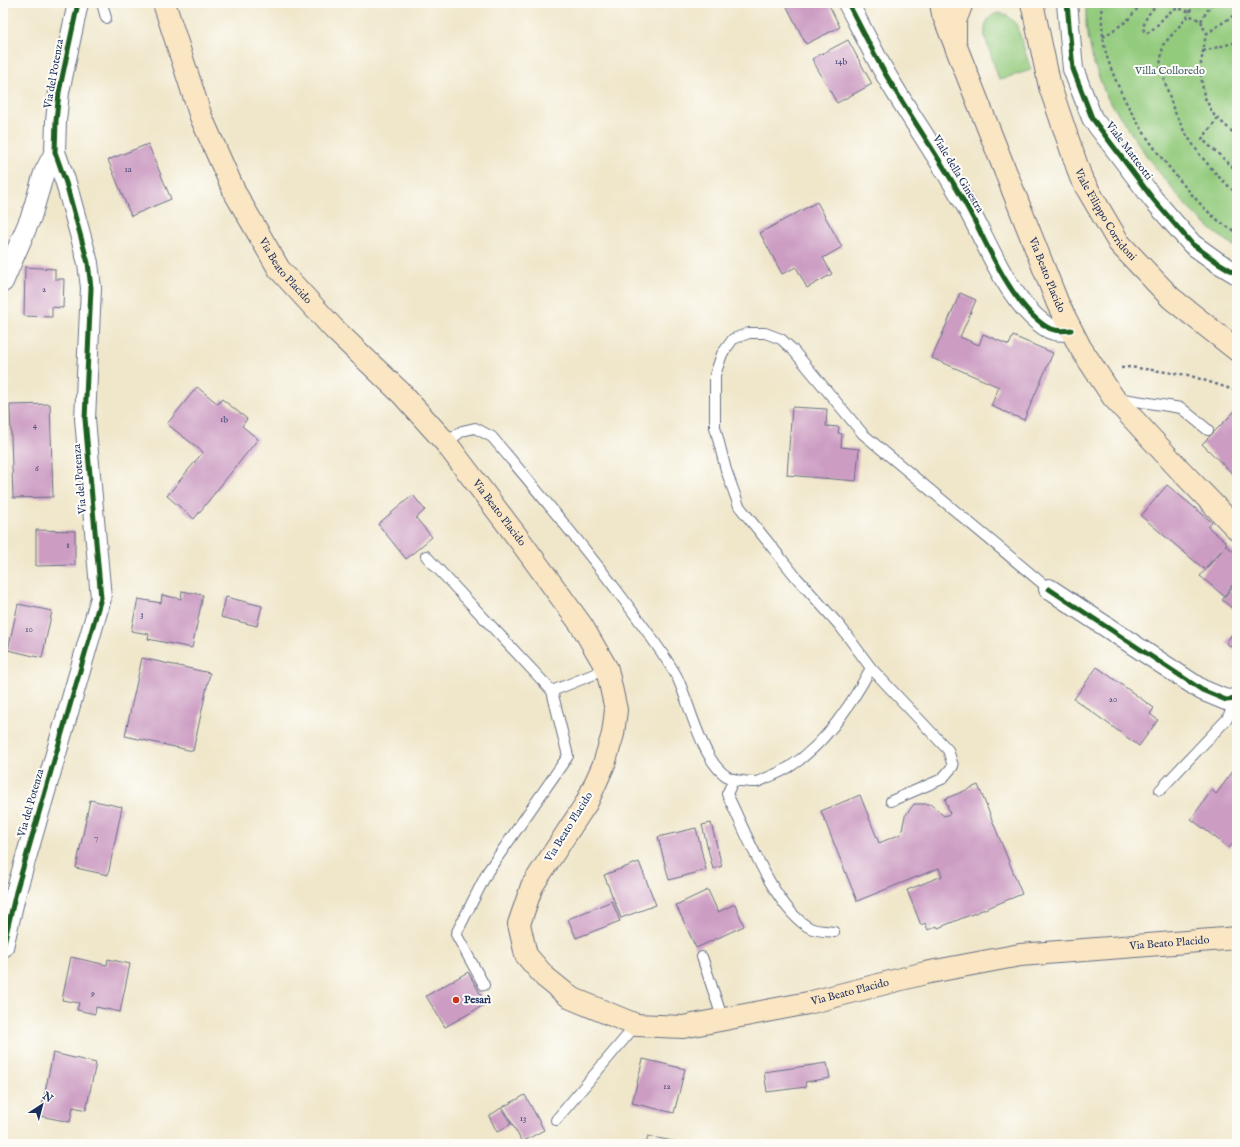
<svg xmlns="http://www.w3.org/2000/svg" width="1240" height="1147" viewBox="0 0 1240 1147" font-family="'IM FELL English',serif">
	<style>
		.green { fill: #93cb7d; stroke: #577d6e }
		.building { fill: #cc9cc3 }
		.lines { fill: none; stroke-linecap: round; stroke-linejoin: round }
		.lane-casing { stroke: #666f84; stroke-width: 12 }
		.street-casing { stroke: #666f84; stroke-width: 22 }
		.secondary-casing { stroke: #666f84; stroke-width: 24 }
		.path { stroke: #666f84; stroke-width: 2.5; stroke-dasharray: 3 3; stroke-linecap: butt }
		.lane { stroke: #fff; stroke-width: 10 }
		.street { stroke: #fff; stroke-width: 20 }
		.secondary { stroke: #fbe6c3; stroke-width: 22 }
		.cycleway-casing { stroke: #fdfcf7; stroke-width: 8 }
		.cycleway { stroke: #1b5e20; stroke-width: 5 }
		.poi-dot { fill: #c8321e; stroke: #fdfcf7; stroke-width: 1.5 }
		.labels { text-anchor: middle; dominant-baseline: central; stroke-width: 4; stroke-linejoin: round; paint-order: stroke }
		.number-label { font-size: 9px; fill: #474a77 }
		.park-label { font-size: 11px; fill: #3f5e67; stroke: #fdfcf7 }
		.street-label { font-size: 11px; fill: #1b2f5e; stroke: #fdfcf7 }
		.poi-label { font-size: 11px; font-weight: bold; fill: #1b2f5e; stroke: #fdfcf7; text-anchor: start }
	</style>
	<rect width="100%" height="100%" fill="#fdfcf7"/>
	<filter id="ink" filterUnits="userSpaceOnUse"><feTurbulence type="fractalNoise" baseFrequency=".025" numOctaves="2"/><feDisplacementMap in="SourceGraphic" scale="8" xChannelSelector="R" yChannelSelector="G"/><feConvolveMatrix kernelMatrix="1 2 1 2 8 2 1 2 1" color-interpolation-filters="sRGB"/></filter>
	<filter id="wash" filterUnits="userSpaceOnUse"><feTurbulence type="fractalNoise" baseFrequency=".012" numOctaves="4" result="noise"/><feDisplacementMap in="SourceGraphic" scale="16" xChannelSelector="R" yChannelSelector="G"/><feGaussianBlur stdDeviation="0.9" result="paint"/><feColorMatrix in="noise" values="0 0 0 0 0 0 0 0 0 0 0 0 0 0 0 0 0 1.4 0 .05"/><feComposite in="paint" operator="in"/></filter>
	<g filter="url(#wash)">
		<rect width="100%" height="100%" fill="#f0e7cb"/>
		<!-- green -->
		<g class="green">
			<polygon points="1086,3 1237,3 1237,248 1214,232 1187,207 1150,161 1106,96 1093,61 1086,25"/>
			<path d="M998,13c9,1 14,5 19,13l14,44 -32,10 -14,-43c-1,-10 1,-21 13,-24z"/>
		</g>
		<g id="blocks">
			<!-- building -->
			<g class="building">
				<polygon points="785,3 828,3 840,27 806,44"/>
				<polygon points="848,40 872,84 837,103 812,59"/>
				<polygon points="148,144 171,199 131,216 108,160"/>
				<polygon points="817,202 842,247 823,258 832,274 807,288 796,267 782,274 760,233"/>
				<polygon points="25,267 55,269 55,279 64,279 63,308 52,307 52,317 24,316"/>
				<polygon points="960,293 976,300 960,337 979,345 983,334 1009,345 1013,336 1053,353 1024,420 991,406 999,387 932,358"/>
				<polygon points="197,387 218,404 222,399 247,419 242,426 258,439 194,519 167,496 203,452 167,424"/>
				<polygon points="50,404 53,497 13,498 10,405"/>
				<polygon points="792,407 827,409 826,426 839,427 838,433 842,434 841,447 859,449 856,481 787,475"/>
				<polygon points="1237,409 1237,478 1202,444"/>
				<polygon points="1167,485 1212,522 1208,527 1227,543 1225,545 1237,554 1237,579 1224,596 1200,576 1224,548 1204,569 1141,516"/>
				<polygon points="413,495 425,510 416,518 432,537 406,559 378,524"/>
				<polygon points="36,530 75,531 75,565 36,566"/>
				<polygon points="1237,581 1237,612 1222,600"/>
				<polygon points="182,591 203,595 192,648 148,639 149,634 131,631 138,599 161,603 162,595 181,599"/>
				<polygon points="226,597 262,606 257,626 221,617"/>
				<polygon points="18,604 52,611 42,658 8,650"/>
				<polygon points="1237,627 1237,651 1226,643"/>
				<polygon points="142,658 210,673 193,751 125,736"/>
				<polygon points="1097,667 1154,708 1150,714 1158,720 1139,746 1074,699"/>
				<polygon points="1237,766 1237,838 1229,848 1191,819 1212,790 1216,794"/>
				<polygon points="978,785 1022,894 938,928 937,926 928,930 925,923 921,925 907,890 942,876 939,868 857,901 821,811 860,795 879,843 901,834 905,816 914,804 930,804 944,816 950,814 945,799"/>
				<polygon points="90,800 122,807 108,875 76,868"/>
				<polygon points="711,823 722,866 713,869 702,825"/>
				<polygon points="696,828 706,870 669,880 658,837"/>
				<polygon points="639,862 656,905 621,918 604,875"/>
				<polygon points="708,890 718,912 735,904 744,926 696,948 676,905"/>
				<polygon points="612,901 620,921 576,938 568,919"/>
				<polygon points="71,957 107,965 108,959 130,964 120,1012 96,1007 95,1014 77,1010 79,1003 62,1000"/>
				<polygon points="468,972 486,1004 445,1027 426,996"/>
				<polygon points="53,1053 96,1063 86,1110 73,1107 70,1122 40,1116"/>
				<polygon points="643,1059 685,1069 674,1113 632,1103"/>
				<polygon points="827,1063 830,1078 805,1082 806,1087 767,1092 764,1072"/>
				<polygon points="525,1095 544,1130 522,1142 503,1107"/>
				<polygon points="501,1108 511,1124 497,1132 489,1116"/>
				<polygon points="648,1136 682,1143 682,1144 646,1144"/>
			</g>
		</g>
	</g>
	<g filter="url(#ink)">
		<use href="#blocks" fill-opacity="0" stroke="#666f84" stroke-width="1"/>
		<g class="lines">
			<!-- lane casing -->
			<g class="lane-casing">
				<g id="lane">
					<polyline points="102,3 106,18"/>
					<polyline points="1117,398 1181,408 1208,430"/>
					<path d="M446,443l16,-12 13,-3 17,9c43,51 86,102 126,155 20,27 41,54 58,83 14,26 27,97 59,105 6,1 16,2 21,2 5,-1 10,-4 15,-6 45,-17 78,-67 100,-108"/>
					<polyline points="426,556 552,691 607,669"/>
					<path d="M734,779l-7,15c18,36 48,116 83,134 6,3 17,3 24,4"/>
					<polyline points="1160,790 1227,719 1236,700"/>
					<polyline points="891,801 942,779 953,766 948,750 871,668 840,626 796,577 739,506 726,470 715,427 715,375 722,354 733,339 749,333 765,333 781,339 793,350 863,434 1049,589"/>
					<polyline points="702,957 723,1020"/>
					<polyline points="484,985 456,934 488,871 568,756 552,691"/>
					<polyline points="556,1120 636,1025"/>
				</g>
			</g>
			<!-- street casing -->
			<g class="street-casing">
				<g id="street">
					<path d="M848,3c11,21 22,43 34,65 26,46 58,90 84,137 21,37 36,80 67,111 13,12 20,17 38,14"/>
					<polyline points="1067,3 1073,69 1092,118 1153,199 1192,244 1217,262 1237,274"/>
					<polyline points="3,282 31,217 44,173 55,152"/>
					<polyline points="1049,589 1202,690 1226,700 1237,699"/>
					<polyline points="3,947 16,892 101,598 85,419 91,288 88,263 66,183 55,152 56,121 59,92 78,3"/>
				</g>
			</g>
			<!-- secondary casing -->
			<g class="secondary-casing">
				<g id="secondary">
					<path id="s1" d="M164,3l37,114 34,76 44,76 55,60 67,64 45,50 75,99 61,84 25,43 9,41 -3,24 -9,30 -17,38 -55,84 -13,38 7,31 19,22 26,21 65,27 47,2 125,-24 117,-30 95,-18 217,-17"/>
					<path id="s2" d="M941,3l2,11 115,290 22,43 33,50 68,74 56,58"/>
					<path id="s3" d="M1032,3l18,84 31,91 38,65 52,55 66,52"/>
					<polyline points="955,41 955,21 962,3"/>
				</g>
			</g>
			<!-- path -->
			<g class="path">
				<path d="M1101,3c1,19 1,39 7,57 16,47 43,87 75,124 15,18 32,38 54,48"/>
				<path d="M1158,3c-7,8 -16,17 -14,28l3,2c15,-7 22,-33 42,-21v3"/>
				<polyline points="1190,12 1194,3"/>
				<polyline points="1201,21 1212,3"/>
				<polyline points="1206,34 1237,13"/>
				<polyline points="1103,37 1127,21 1142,3"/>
				<polyline points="1203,51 1237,42"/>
				<polyline points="1218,118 1202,139 1237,171"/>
				<polyline points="1237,136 1214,115 1204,96 1200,69 1206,34 1201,21 1189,15 1163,45 1160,66 1173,108 1184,131 1200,155 1218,176 1237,194"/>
				<polyline points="1121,368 1130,367 1188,375 1237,391"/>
			</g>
			<!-- lane -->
			<use href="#lane" class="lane"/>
			<!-- street -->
			<use href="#street" class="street"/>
			<!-- secondary -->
			<use href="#secondary" class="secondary"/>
			<!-- cycleway casing -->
			<g class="cycleway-casing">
				<g id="cycleway">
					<path d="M848,3c11,21 22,43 34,65 26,46 58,90 84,137 21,37 36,80 67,111 13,12 20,17 38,14"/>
					<polyline points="1067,3 1073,69 1092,118 1153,199 1192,244 1217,262 1237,274"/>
					<polyline points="1049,589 1202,690 1226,700 1237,699"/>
					<polyline points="3,947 16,892 101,598 85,419 91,288 88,263 66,183 55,152 56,121 59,92 78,3"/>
				</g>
			</g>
			<!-- cycleway -->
			<use href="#cycleway" class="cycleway"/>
		</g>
	</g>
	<!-- markers -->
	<circle class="poi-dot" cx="456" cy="1000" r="4"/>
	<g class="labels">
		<!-- number labels -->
		<g class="number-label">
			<text x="841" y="61">14b</text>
			<text x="128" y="169">1a</text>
			<text x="44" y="289">2</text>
			<text x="224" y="419">1b</text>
			<text x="35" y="425">4</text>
			<text x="37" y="468">6</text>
			<text x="68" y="545">8</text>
			<text x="142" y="614">3</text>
			<text x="29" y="629">10</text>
			<text x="1113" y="699">20</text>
			<text x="96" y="837">7</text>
			<text x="93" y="993">9</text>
			<text x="667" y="1086">12</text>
			<text x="523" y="1118">13</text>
		</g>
		<!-- park labels -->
		<g class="park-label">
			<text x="1170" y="71">Villa Colloredo</text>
		</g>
		<!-- street labels -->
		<g class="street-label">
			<text transform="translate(54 74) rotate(-80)">Via del Potenza</text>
			<text transform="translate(1129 151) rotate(53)">Viale Matteotti</text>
			<text transform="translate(958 174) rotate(59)">Viale della Ginestra</text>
			<text stroke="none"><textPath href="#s3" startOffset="226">Viale Filippo Corridoni</textPath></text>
			<text stroke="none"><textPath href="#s1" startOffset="296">Via Beato Placido</textPath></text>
			<text stroke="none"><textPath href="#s2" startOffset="292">Via Beato Placido</textPath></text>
			<text transform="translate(80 479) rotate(-95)">Via del Potenza</text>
			<text stroke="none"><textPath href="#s1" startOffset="620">Via Beato Placido</textPath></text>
			<text transform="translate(31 803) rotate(-74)">Via del Potenza</text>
			<text transform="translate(569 827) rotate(-58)">Via Beato Placido</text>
			<text stroke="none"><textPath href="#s1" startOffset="1796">Via Beato Placido</textPath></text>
			<text stroke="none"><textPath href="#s1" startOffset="1472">Via Beato Placido</textPath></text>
		</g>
		<!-- poi labels -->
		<g class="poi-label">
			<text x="464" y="1000">Pesarì</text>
		</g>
	</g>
	<!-- margin -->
	<rect width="1240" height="1147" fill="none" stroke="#fdfcf7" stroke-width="16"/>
	<!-- north arrow -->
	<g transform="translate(42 1105) rotate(36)" stroke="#fdfcf7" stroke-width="3" paint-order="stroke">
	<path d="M0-3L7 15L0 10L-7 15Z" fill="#1b2f5e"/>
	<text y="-6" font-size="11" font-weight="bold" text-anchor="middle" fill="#1b2f5e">N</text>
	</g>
</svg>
